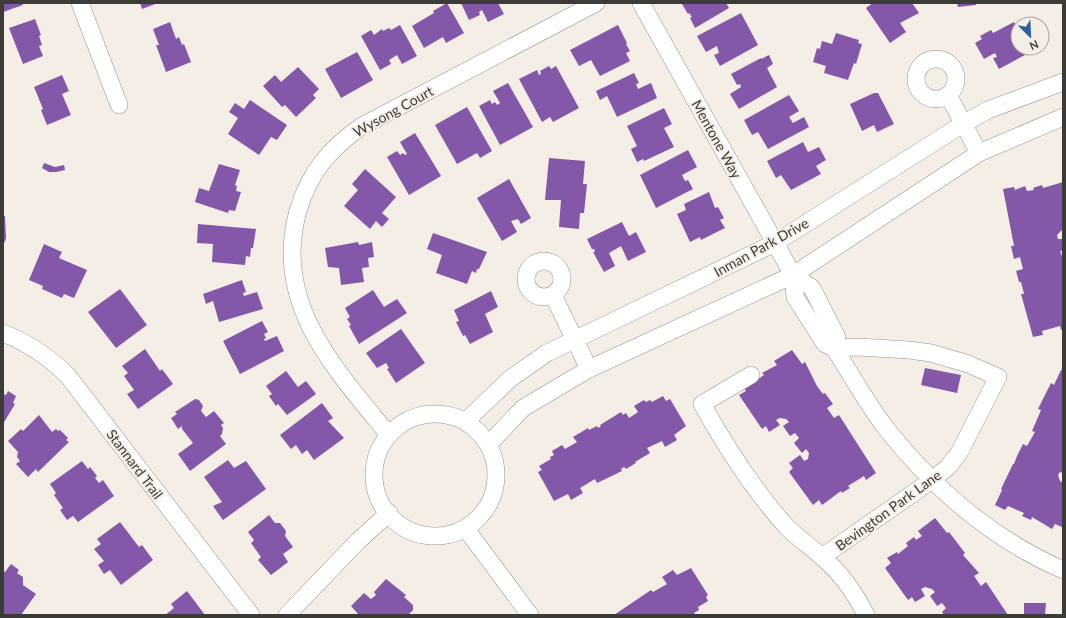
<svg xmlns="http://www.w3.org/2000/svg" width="1066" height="618" viewBox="0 0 1066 618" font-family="Lato,sans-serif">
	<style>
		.building { fill: #8458a8 }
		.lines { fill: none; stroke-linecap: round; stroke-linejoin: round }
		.street-casing { stroke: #96918b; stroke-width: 18 }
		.street { stroke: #fff; stroke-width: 17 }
		.labels { text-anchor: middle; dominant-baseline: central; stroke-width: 4; stroke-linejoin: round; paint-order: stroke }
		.street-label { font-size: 14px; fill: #3d3b38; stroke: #f4eee7 }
	</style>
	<rect width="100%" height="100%" fill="#f4eee7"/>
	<!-- building -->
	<g class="building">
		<polygon points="3,3 22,3 23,5 3,12"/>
		<polygon points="140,3 158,3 142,9"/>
		<polygon points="447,3 464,33 446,43 443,37 424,48 412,26 434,13 433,11"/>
		<polygon points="461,3 498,3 504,14 488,22 482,10 479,12 480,15 469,20"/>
		<polygon points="684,3 726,3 729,8 695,28 690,18 692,17 689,13 688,14 682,4"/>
		<polygon points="873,3 912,3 919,13 900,23 906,32 890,43 866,8"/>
		<polygon points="957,3 976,3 976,5 958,7"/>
		<polygon points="741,13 758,45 720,66 714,55 719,53 717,46 706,52 697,36"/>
		<polygon points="35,19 41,35 39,36 42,45 39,46 43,56 23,64 9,28"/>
		<polygon points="170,22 176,39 179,37 182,45 184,44 191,62 166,72 156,45 159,45 153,29"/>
		<polygon points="1014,22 1018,30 1018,48 1038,48 999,69 993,58 997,57 995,53 984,59 975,43 982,39 980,36 991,30 993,33"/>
		<polygon points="400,25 417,56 402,64 397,55 389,60 391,64 380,70 361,36 371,30 374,35 382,29 383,31 389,28 391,30"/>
		<polygon points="618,25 627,43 626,44 630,51 626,53 630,61 600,76 591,60 579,66 570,50"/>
		<polygon points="836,33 859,40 858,43 862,44 856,64 854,63 848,80 824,73 826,66 813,62 817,48 820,49 822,41 832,44"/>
		<polygon points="357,52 373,80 341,98 325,69"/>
		<polygon points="769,55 773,64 767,68 777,87 739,109 730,94 741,87 740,84 737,85 731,74 761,58 761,59"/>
		<polygon points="549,66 551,69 556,66 579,108 553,122 550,117 542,122 519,79 537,70 539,75 541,74 540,71"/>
		<polygon points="298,67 319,89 313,95 316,98 296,117 285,105 282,107 263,86 275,75 281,82"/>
		<polygon points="634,73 639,83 636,84 638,89 651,83 657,98 617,117 607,96 600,100 596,91"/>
		<polygon points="62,75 69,91 62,94 71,115 47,125 41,110 43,109 34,87"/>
		<polygon points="508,83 533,127 500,145 479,106 490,100 492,104 495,102 497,105 500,103 493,91"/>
		<polygon points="874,93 878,93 894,124 877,132 874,125 862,131 850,104"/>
		<polygon points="789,95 799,111 789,117 793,123 804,117 809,127 768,149 758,132 752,135 744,120"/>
		<polygon points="250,100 287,125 277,140 271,137 259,155 228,134 238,118 229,112 235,103 244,109"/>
		<polygon points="467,107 492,151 480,158 477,153 457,164 435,125"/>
		<polygon points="664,108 672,124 664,128 674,147 644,161 643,159 637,162 631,149 637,146 627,126"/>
		<polygon points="415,133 441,176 409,195 387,157 397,151 400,155 403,153 405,155 407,154 400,142"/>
		<polygon points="803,142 808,152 819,147 826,160 816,166 821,174 791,190 781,175 776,178 767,161"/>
		<polygon points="688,150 697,167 682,175 685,181 688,180 693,189 656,208 640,175"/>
		<polygon points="549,158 585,161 583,184 587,184 584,213 580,213 579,229 559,227 561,200 545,200"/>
		<polygon points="44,163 55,167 64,165 65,170 56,172 49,172 42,168"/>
		<polygon points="219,164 240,170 235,185 237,186 236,191 241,192 235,211 229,210 228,213 195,202 199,188 209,191"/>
		<polygon points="365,169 396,197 382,213 389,219 382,227 376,221 370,229 344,206 358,190 352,184"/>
		<polygon points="509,179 531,218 521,224 518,219 511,221 517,232 502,241 477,198"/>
		<polygon points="1063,182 1063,229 1057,235 1058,239 1063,239 1063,251 1060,251 1063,259 1063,329 1061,330 1060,326 1042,331 1043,335 1033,337 1021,294 1024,294 1021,282 1019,282 1016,271 1023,269 1020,257 1014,259 1011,246 1014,246 1003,189 1014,187 1015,190 1025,186 1027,191 1034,190 1033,188 1042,185 1043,188"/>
		<polygon points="709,192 715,208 718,207 724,218 720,220 725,228 701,240 700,237 690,242 677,214 686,210 684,204"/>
		<polygon points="3,216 5,216 6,239 3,245"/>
		<polygon points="622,222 629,236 636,232 646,252 628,261 621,246 609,253 615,266 604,272 593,252 595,252 594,249 592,249 587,239"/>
		<polygon points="198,224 256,229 253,248 251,248 250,257 246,256 245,265 212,262 213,244 197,243"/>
		<polygon points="433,233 487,252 479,269 477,269 476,273 472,271 467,284 436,273 442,255 427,249"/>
		<polygon points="358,242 359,245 372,242 374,257 368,258 369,267 362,268 364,282 341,285 339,268 328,267 325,248"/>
		<polygon points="44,244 62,252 59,258 87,270 74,298 64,294 62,298 42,289 43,286 29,280"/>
		<polygon points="242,280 246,292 243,293 244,296 257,292 263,309 219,322 213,301 206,304 203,294"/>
		<polygon points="120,289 147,325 116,348 88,312"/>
		<polygon points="373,290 384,307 397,299 407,313 359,344 349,326 351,325 347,319 350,317 345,308"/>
		<polygon points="491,291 498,307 485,314 493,332 470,344 465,335 463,336 456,322 459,321 454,310"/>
		<polygon points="262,321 268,332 264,334 266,338 264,339 265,341 277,336 284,351 240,374 223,341"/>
		<polygon points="401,329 425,363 396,383 387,369 389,368 386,363 377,368 366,353"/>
		<polygon points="145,349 160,371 162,369 173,384 138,409 127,394 134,390 124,376 128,373 122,366"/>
		<polygon points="792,350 802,364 805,362 817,386 823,394 825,393 833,404 827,408 834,418 839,415 876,473 866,480 864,476 848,486 850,488 842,493 841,491 822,505 819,500 813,505 789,472 793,468 789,463 800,455 804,461 808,459 809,453 806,449 802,453 794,443 799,438 795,433 790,436 783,426 789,422 786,419 780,418 776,420 780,425 769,432 766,426 762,429 739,395 746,391 742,385 754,382 764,375 762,373 777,365 774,361"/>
		<polygon points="925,368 961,375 957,393 921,385"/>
		<polygon points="1061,370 1063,371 1063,473 1060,472 1058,475 1060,481 1063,483 1063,525 1062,527 1055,524 1052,529 1032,517 1031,520 1022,516 1024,513 1008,506 1005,510 995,505 1002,490 1001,489 1013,464 1014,464 1017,456 1023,444 1027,446 1035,432 1032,431 1041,410 1038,409 1051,383 1054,385"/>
		<polygon points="286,371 298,387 306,381 316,394 287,415 278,404 276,406 269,396 272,394 266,386"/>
		<polygon points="8,391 16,396 13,403 15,404 3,424 3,394 6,395"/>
		<polygon points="663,396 666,401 670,399 686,426 674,435 677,440 665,447 662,441 647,448 650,453 635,462 636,463 626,469 624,467 621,469 622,471 597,483 595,479 580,488 583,493 571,500 568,494 554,501 538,472 542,470 539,466 551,459 550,457 554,455 552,451 562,445 565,449 577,442 573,437 588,428 589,430 597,426 598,428 601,426 600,425 621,412 623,415 626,413 629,418 638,412 634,406 644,400 646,402 650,400 652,402"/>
		<polygon points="195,399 199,400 203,406 201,411 206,417 214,411 224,423 221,425 223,428 222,434 220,436 226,444 190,471 178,454 193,443 182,429 182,426 178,429 171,418 177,414 175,412"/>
		<polygon points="322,403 333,418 328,421 344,438 314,460 307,450 302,454 296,445 291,449 280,435"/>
		<polygon points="39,415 52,432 56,429 58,431 60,430 68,438 66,440 69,442 38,472 36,469 28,477 16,464 20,461 17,457 18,452 8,441 21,429 23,431"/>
		<polygon points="228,460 234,468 246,461 266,489 223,520 213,506 222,502 204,477"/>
		<polygon points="82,461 88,469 90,467 97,476 95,478 99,483 103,480 114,496 78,522 73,516 67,520 60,510 63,508 54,495 56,493 50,484"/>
		<polygon points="269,515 275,523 280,523 286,531 285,536 293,547 283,554 288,562 271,575 258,560 261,557 251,543 254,540 248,532"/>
		<polygon points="935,518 947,533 949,532 965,553 963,555 979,573 974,576 981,586 986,582 1008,615 944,615 942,612 946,608 942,603 937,606 930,596 935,592 932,589 925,587 921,589 925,596 915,602 912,597 908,600 885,568 891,563 887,558 897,552 898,554 908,546 906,543 914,537 916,540 922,536 918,531"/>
		<polygon points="120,522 139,547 142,545 153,560 121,585 110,570 104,574 98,565 104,561 94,549 101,544 97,539"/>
		<polygon points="11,564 19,570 17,573 23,577 23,585 36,594 21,615 3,615 3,571 5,572"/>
		<polygon points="691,568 708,595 706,597 708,601 698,607 699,610 694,613 696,615 614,615 651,590 653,592 667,584 662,577 673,570 677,575"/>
		<polygon points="386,579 406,595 404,597 413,605 413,610 408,615 359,615 351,606 364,593 371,599 376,595 374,592"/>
		<polygon points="187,591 205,615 165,615 174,608 171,604"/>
		<polygon points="1024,603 1046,603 1045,615 1024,615"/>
	</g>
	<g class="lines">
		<!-- street casing -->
		<g class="street-casing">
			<g id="street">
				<polyline points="80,3 119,105"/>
				<polyline points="641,3 793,275 795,297 825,344 834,348 858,347 909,350 931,353 968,364 998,377 959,453 948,467 932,480 822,557"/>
				<circle cx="936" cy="79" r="20"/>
				<polyline points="948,95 979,153"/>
				<circle cx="544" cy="279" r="18"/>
				<path d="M793,275l19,13 25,49 -3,11c17,26 32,54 51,79 48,61 107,112 178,143"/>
				<polyline points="553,295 589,369"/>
				<path d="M3,333c25,10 45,23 65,43l183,239"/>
				<path d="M751,375l-49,29c24,43 50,84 83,121 11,12 25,21 37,32 19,16 33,36 44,58"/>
				<circle cx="435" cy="475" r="61"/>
				<polyline points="466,421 511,378 547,353 775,243 963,124 988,110 1063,82"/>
				<path d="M389,435c-54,-66 -117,-132 -91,-224 11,-38 31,-62 64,-85l234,-123"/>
				<polyline points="488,445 523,408 589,369 793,275 979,153 1063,117"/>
				<polyline points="466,529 530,615"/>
				<polyline points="287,615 358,541 389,513"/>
			</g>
		</g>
		<!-- street -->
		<use href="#street" class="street"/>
	</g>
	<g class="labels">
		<!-- street labels -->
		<g class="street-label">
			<text transform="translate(393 111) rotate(-29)">Wysong Court</text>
			<text transform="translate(717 139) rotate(61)">Mentone Way</text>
			<text transform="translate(761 247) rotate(-29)">Inman Park Drive</text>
			<text transform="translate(135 464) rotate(53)">Stannard Trail</text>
			<text transform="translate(888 510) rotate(-36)">Bevington Park Lane</text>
		</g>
	</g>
	<!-- border -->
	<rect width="1066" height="618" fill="none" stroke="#3d3b38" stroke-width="8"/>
	<!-- north arrow -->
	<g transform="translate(1030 36) rotate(156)"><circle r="19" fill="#f4eee7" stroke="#aba6a1"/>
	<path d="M0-3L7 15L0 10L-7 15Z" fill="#2a629a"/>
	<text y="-6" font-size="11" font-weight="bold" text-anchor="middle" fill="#3d3b38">N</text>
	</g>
</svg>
